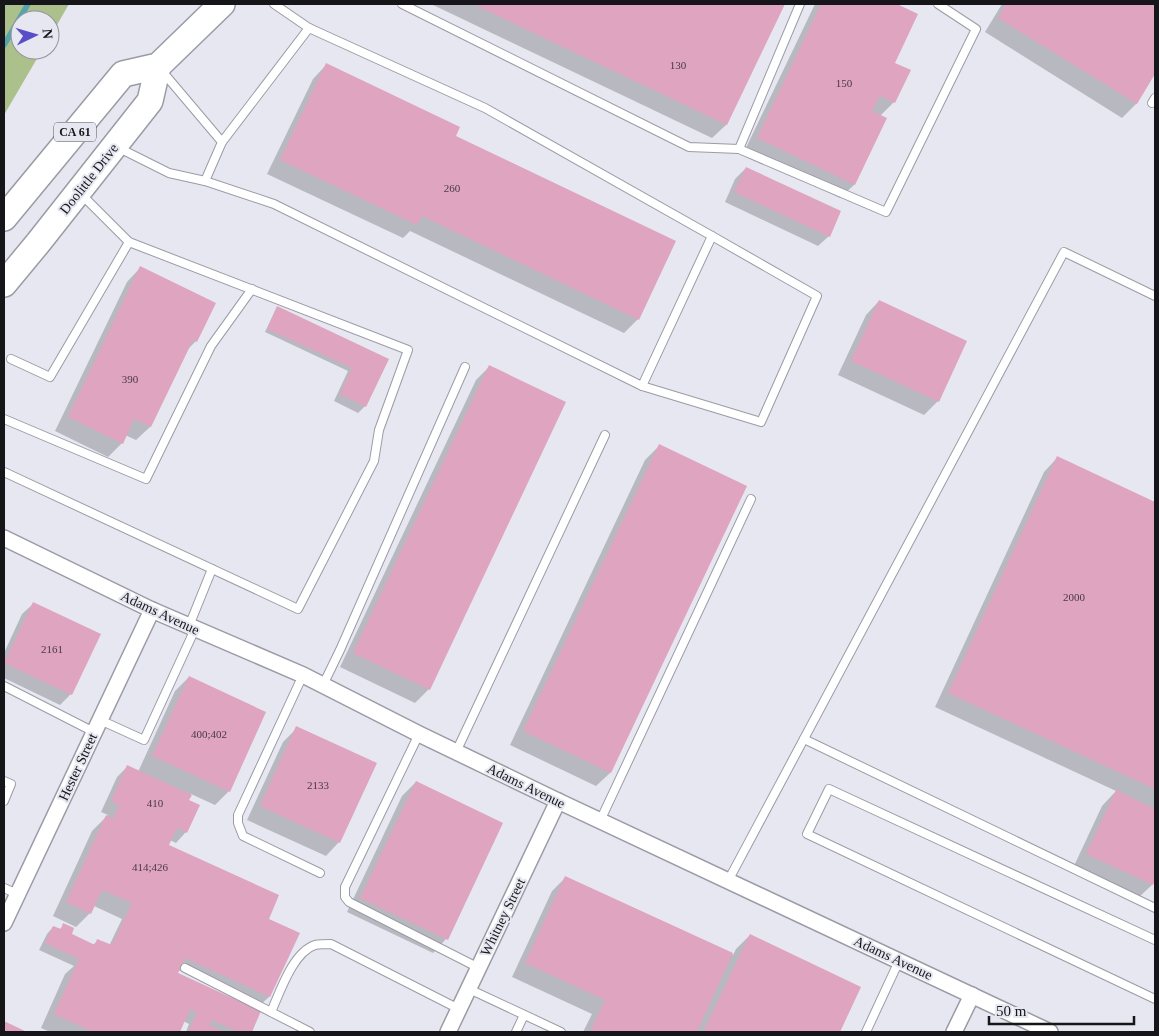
<svg xmlns="http://www.w3.org/2000/svg" width="1159" height="1036" viewBox="0 0 1159 1036" font-family="'Times New Roman',serif">
	<style>
		.green { fill: #acc08c }
		.shadow { fill: #0003 }
		.lines { fill: none; stroke-linecap: round; stroke-linejoin: round }
		.stream { stroke: #56a5ac; stroke-width: 5.5 }
		.building { fill: #dfa4bf }
		.service-casing { stroke: #9b9ba5; stroke-width: 10 }
		.minor-casing { stroke: #9b9ba5; stroke-width: 18 }
		.primary-casing { stroke: #9b9ba5; stroke-width: 28 }
		.service { stroke: #fff; stroke-width: 8 }
		.minor { stroke: #fff; stroke-width: 15 }
		.primary { stroke: #fff; stroke-width: 25 }
		.labels { text-anchor: middle; dominant-baseline: central; stroke-width: 4; stroke-linejoin: round; paint-order: stroke }
		.number-label { font-size: 11px; fill: #483a43 }
		.shield { fill: #e7e7f2; stroke: #55555b; stroke-width: 1 }
		.shield-label { font-size: 12px; font-weight: bold; fill: #16161a }
		.street-label { font-size: 14px; fill: #16161a; stroke: #e7e7f2 }
	</style>
	<rect width="100%" height="100%" fill="#e7e7f2"/>
	<!-- green -->
	<polygon class="green" points="4,4 69,4 50,37 50,20 20,20 20,50 42,50 4,115"/>
	<!-- shadow -->
	<g class="shadow">
		<polygon points="431,4 783,4 726,125 712,138"/>
		<polygon points="815,4 895,4 917,14 893,63 894,102 880,116 854,185 840,198 744,152"/>
		<polygon points="1002,4 1155,4 1155,72 1136,104 1122,118 985,32"/>
		<polygon points="326,65 454,137 638,319 624,333 410,231 403,238 267,174 313,79"/>
		<polygon points="746,168 829,236 818,246 725,202 735,179"/>
		<polygon points="140,268 196,341 186,351 150,427 136,440 125,435 122,443 108,457 55,431 127,282"/>
		<polygon points="879,301 938,401 924,415 838,375 866,315"/>
		<polygon points="278,308 363,348 365,406 358,413 334,401 348,371 265,332 275,311"/>
		<polygon points="490,366 429,689 415,703 340,667 476,380"/>
		<polygon points="659,446 745,487 610,773 596,786 510,745 645,460"/>
		<polygon points="1057,458 1155,503 1155,877 1152,885 1138,898 1073,868 1102,806 1116,791 935,707 1044,472"/>
		<polygon points="33,604 99,635 70,695 60,705 4,678 4,653 22,614"/>
		<polygon points="189,677 229,791 215,805 191,794 188,801 186,832 176,843 170,840 168,845 267,919 298,933 269,997 258,1007 178,970 177,973 259,1012 250,1032 186,1032 189,1024 183,1021 178,1032 50,1032 41,1028 65,974 74,966 39,950 47,934 53,927 59,930 64,925 70,935 93,945 98,940 109,946 122,919 94,906 90,913 76,927 53,916 92,831 108,815 101,812 117,777 127,767 138,772 175,691"/>
		<polygon points="297,728 339,842 326,856 247,820 283,742"/>
		<polygon points="416,782 446,939 433,953 347,912 402,796"/>
		<polygon points="566,877 733,955 736,949 750,935 859,987 838,1032 583,1032 592,1014 512,977 552,891"/>
	</g>
	<g class="lines">
		<!-- stream -->
		<polyline class="stream" points="4,45 28,4"/>
	</g>
	<!-- building -->
	<g class="building">
		<polygon points="473,4 785,4 727,125"/>
		<polygon points="821,4 897,4 918,14 895,63 911,70 895,103 880,96 872,111 887,118 855,185 757,138"/>
		<polygon points="1006,4 1155,4 1155,74 1137,104 998,18"/>
		<polygon points="326,63 460,127 456,136 676,241 639,320 422,216 417,225 280,160"/>
		<polygon points="746,167 841,211 830,237 734,192"/>
		<polygon points="140,266 216,303 197,342 193,340 151,427 134,419 123,444 68,417"/>
		<polygon points="879,300 967,341 939,402 851,361"/>
		<polygon points="277,306 389,359 366,407 340,394 352,368 267,329"/>
		<polygon points="489,365 566,402 430,690 353,653"/>
		<polygon points="659,444 747,486 611,773 523,731"/>
		<polygon points="1057,456 1155,502 1155,789 948,693"/>
		<polygon points="33,602 101,634 72,695 4,663"/>
		<polygon points="189,676 266,712 230,792 152,756"/>
		<polygon points="296,726 377,763 340,843 260,806"/>
		<polygon points="127,765 192,795 189,800 200,805 187,833 177,828 169,845 279,895 269,919 300,933 270,997 185,958 178,973 261,1011 252,1032 239,1032 212,1020 209,1025 225,1032 188,1032 197,1013 190,1009 180,1032 93,1032 54,1014 79,959 45,943 53,926 61,929 63,923 74,928 72,934 95,945 97,939 112,945 132,903 102,890 91,914 66,902 106,815 113,819 119,805 111,801"/>
		<polygon points="416,781 503,823 448,940 360,898"/>
		<polygon points="1116,790 1155,809 1155,880 1153,885 1086,854"/>
		<polygon points="565,876 733,953 697,1032 590,1032 605,1000 525,963"/>
		<polygon points="750,934 861,987 840,1032 703,1032"/>
		<polygon points="4,1021 27,1032 4,1032"/>
	</g>
	<g class="lines">
		<!-- service casing -->
		<g class="service-casing">
			<g id="service">
				<polyline points="402,4 689,147 739,149 886,212 976,29 938,4"/>
				<polyline points="162,71 222,142 205,181 274,204 642,386 712,236 485,108 309,28 274,4"/>
				<polyline points="1152,103 1155,98"/>
				<polyline points="222,142 309,28"/>
				<polyline points="117,147 169,173 205,181"/>
				<polyline points="739,149 800,4"/>
				<polyline points="11,359 50,377 129,242"/>
				<polyline points="642,386 761,422 817,296 712,236"/>
				<polyline points="4,419 146,479 211,346 252,289"/>
				<polyline points="4,472 298,609 374,461 379,430 408,350 129,242 80,193"/>
				<polyline points="189,626 212,569"/>
				<polyline points="303,675 238,815 238,823 243,836 320,873"/>
				<polyline points="323,685 340,650 465,367"/>
				<polyline points="4,686 94,732"/>
				<polyline points="100,720 144,740 195,629"/>
				<polyline points="419,734 345,887 345,897 349,902 479,968"/>
				<polyline points="804,739 1155,908"/>
				<polyline points="456,752 605,435"/>
				<polyline points="4,781 11,784 4,801"/>
				<polyline points="600,821 751,499"/>
				<polyline points="728,881 1064,252 1155,296"/>
				<polyline points="4,888 17,894"/>
				<polyline points="1155,940 829,789 807,834 1155,999"/>
				<polyline points="185,968 310,1032"/>
				<polyline points="469,989 561,1032"/>
				<path d="M271,1012c9,-20 22,-60 44,-67 5,-1 11,-1 16,-1l128,65"/>
				<polyline points="516,1032 524,1015"/>
				<polyline points="866,1032 899,961"/>
			</g>
		</g>
		<!-- minor casing -->
		<g class="minor-casing">
			<g id="minor">
				<polyline points="4,538 152,610 303,675 419,734 558,801 1050,1032"/>
				<polyline points="4,923 152,610"/>
				<polyline points="448,1032 558,801"/>
				<polyline points="954,1032 972,995"/>
			</g>
		</g>
		<!-- primary casing -->
		<g class="primary-casing">
			<g id="primary">
				<polyline points="4,218 123,74 158,66 222,4"/>
				<polyline points="4,284 38,243 150,101 158,66"/>
			</g>
		</g>
		<!-- service -->
		<use href="#service" class="service"/>
		<!-- minor -->
		<use href="#minor" class="minor"/>
		<!-- primary -->
		<use href="#primary" class="primary"/>
	</g>
	<g class="labels">
		<!-- number labels -->
		<g class="number-label">
			<text x="678" y="65">130</text>
			<text x="844" y="83">150</text>
			<text x="452" y="188">260</text>
			<text x="130" y="379">390</text>
			<text x="1074" y="597">2000</text>
			<text x="52" y="649">2161</text>
			<text x="209" y="734">400;402</text>
			<text x="318" y="785">2133</text>
			<text x="155" y="803">410</text>
			<text x="150" y="867">414;426</text>
		</g>
		<!-- shield labels -->
		<rect class="shield" x="54" y="122.5" width="42" height="19" rx="4"/>
		<g class="shield-label">
			<text x="75" y="132">CA 61</text>
		</g>
		<!-- street labels -->
		<g class="street-label">
			<text transform="translate(89 179) rotate(-52)">Doolittle Drive</text>
			<text transform="translate(160 613) rotate(25)">Adams Avenue</text>
			<text transform="translate(78 767) rotate(-65)">Hester Street</text>
			<text transform="translate(526 786) rotate(26)">Adams Avenue</text>
			<text transform="translate(503 917) rotate(-64)">Whitney Street</text>
			<text transform="translate(893 958) rotate(25)">Adams Avenue</text>
		</g>
	</g>
	<!-- border -->
	<rect width="1159" height="1036" fill="none" stroke="#16161a" stroke-width="10"/>
	<!-- north arrow -->
	<g transform="translate(35 35) rotate(85)"><circle r="24" fill="#e7e7f2" stroke="#93939c"/>
	<path d="M0-4L9 19L0 12L-9 19Z" fill="#594ec6"/>
	<text y="-8" font-size="14" font-weight="bold" text-anchor="middle" fill="#16161a">N</text>
	</g>
	<!-- scale -->
	<path d="M989 1016v8h145v-8" fill="none" stroke="#16161a" stroke-width="2.5"/>
	<text x="996" y="1016" font-size="15" fill="#16161a" stroke="#e7e7f2" stroke-width="4" paint-order="stroke">50 m</text>
</svg>
